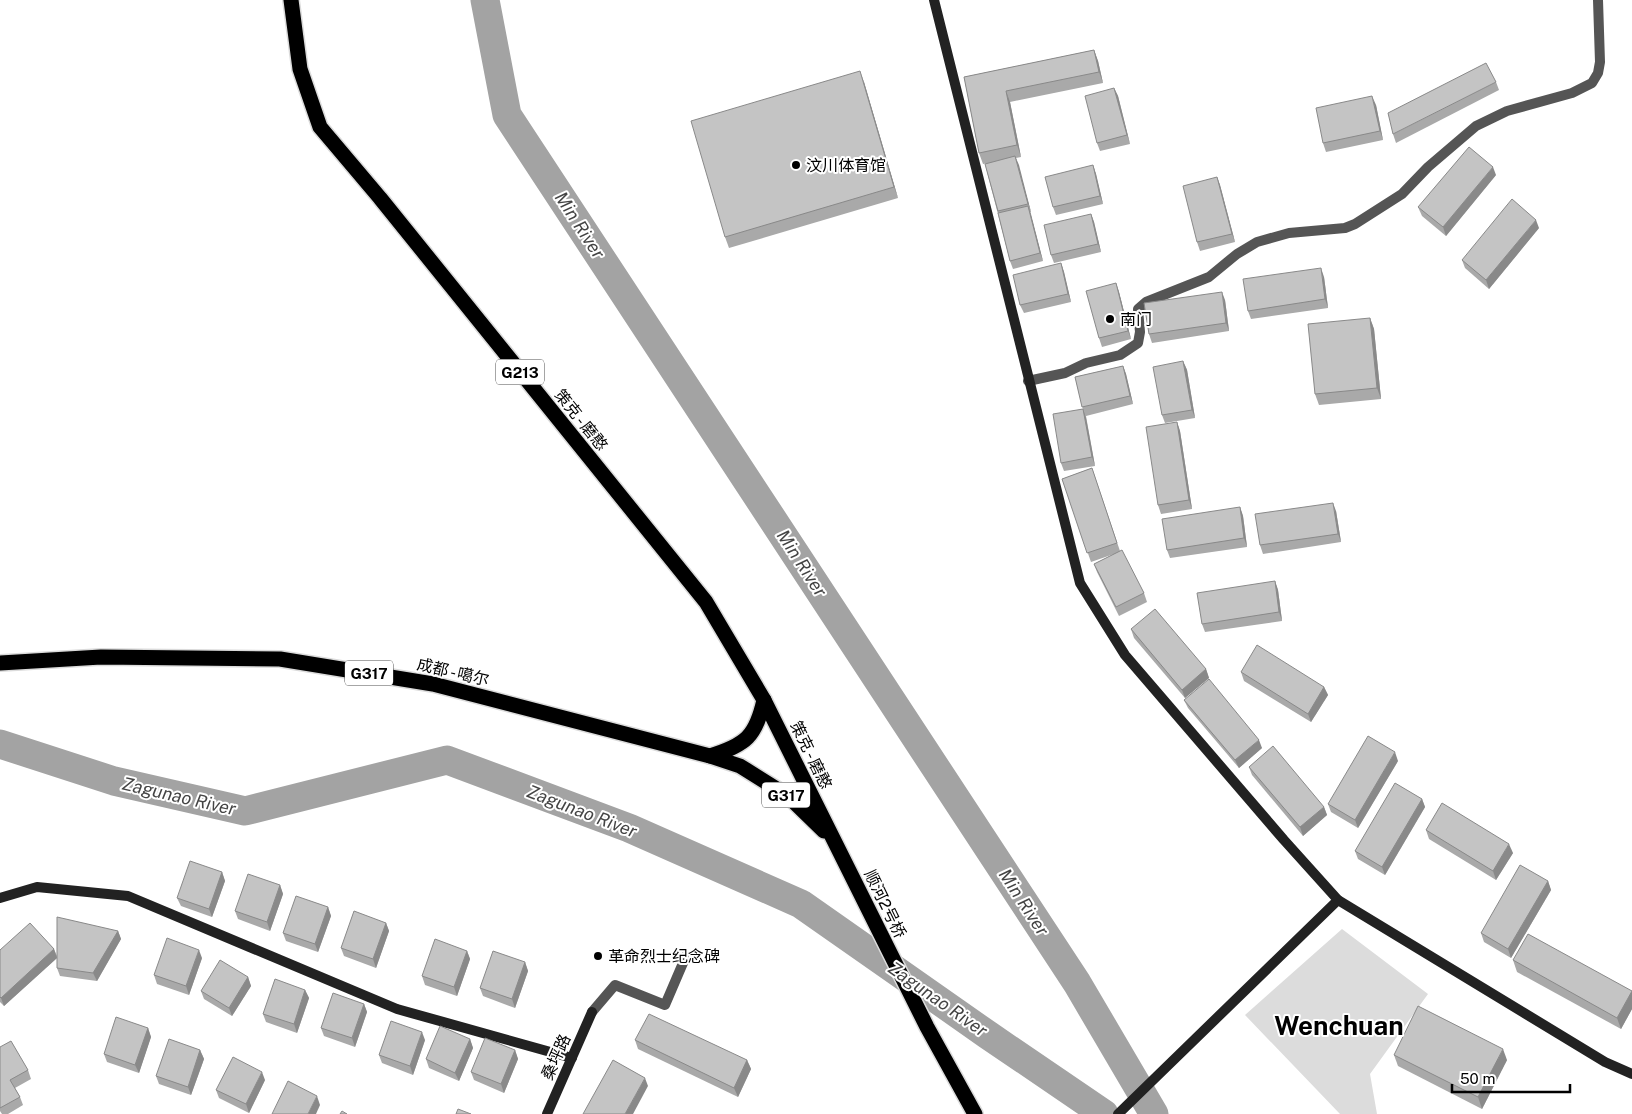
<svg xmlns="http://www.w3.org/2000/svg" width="1632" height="1114" viewBox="0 0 1632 1114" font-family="'Public Sans','Noto Sans SC',sans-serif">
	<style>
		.green { fill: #dcdcdc }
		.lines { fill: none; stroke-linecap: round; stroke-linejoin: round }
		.river { stroke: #a3a3a3; stroke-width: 29 }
		.highway-casing { stroke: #dbdbdb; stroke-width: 18 }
		.street { stroke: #555; stroke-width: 10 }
		.secondary { stroke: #222; stroke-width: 10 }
		.highway { stroke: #000; stroke-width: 15 }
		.wall { fill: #a9a9a9 }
		.shaded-wall { fill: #898989 }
		.building { fill: #c4c4c4; stroke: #898989 }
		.poi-dot { fill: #000; stroke: #fff; stroke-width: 2 }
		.labels { text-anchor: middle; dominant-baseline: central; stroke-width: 4; stroke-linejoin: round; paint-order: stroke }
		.shield { fill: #fff; stroke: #4c4c4c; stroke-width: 1 }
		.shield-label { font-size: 15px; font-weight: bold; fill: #000 }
		.poi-label { font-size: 16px; fill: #000; stroke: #fff; text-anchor: start }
		.street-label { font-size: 16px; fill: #000; stroke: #fff }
		.water-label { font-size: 18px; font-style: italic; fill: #444; stroke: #fff }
		.town-label { font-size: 26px; font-weight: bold; fill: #000; stroke: #fff }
	</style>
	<rect width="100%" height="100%" fill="#fff"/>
	<!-- green -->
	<polygon class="green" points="1342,929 1428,994 1370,1074 1377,1114 1340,1114 1245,1015"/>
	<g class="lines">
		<!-- river -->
		<g class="river">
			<polyline points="485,0 507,115 1077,983 1154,1114"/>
			<polyline points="0,744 114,781 245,811 447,760 629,828 801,904 988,1035 1104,1114"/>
		</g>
		<!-- highway casing -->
		<g class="highway-casing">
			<g id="highway">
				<polyline points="291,0 300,69 320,127 380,198 706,602 764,700 927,1027 975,1114"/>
				<polyline points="0,663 101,657 280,659 433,684 710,756 740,766 788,796 824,831"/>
				<path d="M710,756c36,-11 46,-20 54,-56"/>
			</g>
		</g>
		<!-- street -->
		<g class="street">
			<polyline points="1028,381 1065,373 1086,363 1120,355 1138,343 1140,332 1138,309 1146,302 1209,277 1237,254 1257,242 1289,233 1345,228 1355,224 1402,194 1428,167 1476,126 1507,111 1572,93 1592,83 1598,73 1600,62 1598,0"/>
			<polyline points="592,1012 615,985 665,1005 686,956"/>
		</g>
		<!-- secondary -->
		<g class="secondary">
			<polyline points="934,0 1080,583 1125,655 1284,840 1338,900 1605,1062 1632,1074"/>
			<polyline points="0,898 37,887 128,896 397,1009 572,1058"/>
			<polyline points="547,1114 592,1012"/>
			<polyline points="1118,1114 1338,900"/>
		</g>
		<!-- highway -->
		<use href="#highway" class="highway"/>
	</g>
	<!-- wall -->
	<g class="wall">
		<polygon points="1094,50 1098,61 1103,83 1010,102 1021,157 1016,158 1031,212 1030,212 1043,261 1013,269 1010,261 985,164 991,163 983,164 979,153 964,77"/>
		<polygon points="864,82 898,198 729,248 725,237"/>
		<polygon points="1496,82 1499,90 1396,143 1393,134"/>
		<polygon points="1114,88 1118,96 1130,144 1100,151 1097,143"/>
		<polygon points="1376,105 1383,140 1326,152 1323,143"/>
		<polygon points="1093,165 1096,174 1103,204 1056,215 1053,207"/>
		<polygon points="1496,175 1446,236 1422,216 1418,207"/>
		<polygon points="1217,177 1220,185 1235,242 1200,251 1197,242"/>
		<polygon points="1091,214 1094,222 1101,252 1054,263 1051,255"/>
		<polygon points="1539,228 1489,289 1465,268 1462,260"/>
		<polygon points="1061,263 1064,272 1071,302 1024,313 1020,305"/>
		<polygon points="1324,277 1328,308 1251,319 1248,311"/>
		<polygon points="1116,283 1119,292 1131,339 1102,347 1099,338"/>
		<polygon points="1225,300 1229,331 1152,343 1149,334"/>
		<polygon points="1370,318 1374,329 1381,399 1319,405 1315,394"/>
		<polygon points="1183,361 1187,370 1195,418 1165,423 1162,415"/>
		<polygon points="1123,366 1126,374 1133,404 1086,416 1095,466 1064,471 1061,463 1083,409 1075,377"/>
		<polygon points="1177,422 1180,431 1192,509 1161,514 1158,505"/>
		<polygon points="1092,468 1120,551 1144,593 1147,602 1119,616 1097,572 1094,564 1114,554 1091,562 1062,479"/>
		<polygon points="1240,507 1243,516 1247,547 1170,558 1167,550"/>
		<polygon points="1336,511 1341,542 1263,554 1260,545"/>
		<polygon points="1275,581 1278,590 1282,621 1205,632 1202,624"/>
		<polygon points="1131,629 1206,669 1209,678 1185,698 1134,638"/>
		<polygon points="1241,672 1324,687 1328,695 1311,722 1244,681"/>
		<polygon points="1184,700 1262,748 1239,768 1188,708"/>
		<polygon points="1398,761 1358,828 1331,812 1328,804"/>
		<polygon points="1249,767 1324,807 1327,815 1303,836 1252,775"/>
		<polygon points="1422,799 1425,807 1385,875 1358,859 1355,851"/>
		<polygon points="1426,830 1513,853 1496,880 1429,839"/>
		<polygon points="222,872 225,881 212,917 181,906 177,898"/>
		<polygon points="1548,881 1551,890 1511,958 1484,942 1481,933"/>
		<polygon points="280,885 283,894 270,931 238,919 235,911"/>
		<polygon points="328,907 331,916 318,952 286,941 283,933"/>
		<polygon points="386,923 389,931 376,968 344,956 341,948"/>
		<polygon points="118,931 121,939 97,981 60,976 57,968 57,958 4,1006 0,1002 0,950 54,949 57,956"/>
		<polygon points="467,951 470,959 457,996 425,985 422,976"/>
		<polygon points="202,958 189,995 157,984 154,975"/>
		<polygon points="1513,960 1632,992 1632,1009 1621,1029 1517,972"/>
		<polygon points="525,962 528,971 515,1008 483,996 480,988"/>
		<polygon points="248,977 251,986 232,1016 204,999 201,991"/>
		<polygon points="305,990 309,998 297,1033 266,1022 263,1014"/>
		<polygon points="364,1004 367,1012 355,1047 324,1036 321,1028"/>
		<polygon points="148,1028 151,1037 139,1073 107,1062 104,1054"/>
		<polygon points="470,1039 473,1048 459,1081 429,1068 426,1059"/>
		<polygon points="425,1040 413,1075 382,1063 379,1055"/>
		<polygon points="635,1040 747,1060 751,1069 738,1097 638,1049"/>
		<polygon points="0,1047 28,1070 31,1079 15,1088 20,1097 23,1105 8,1114 2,1114 0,1111"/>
		<polygon points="200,1050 204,1059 191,1095 159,1084 156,1076"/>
		<polygon points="515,1050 518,1059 504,1093 474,1080 471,1072"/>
		<polygon points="1394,1055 1507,1060 1482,1109 1398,1066"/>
		<polygon points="265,1080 249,1113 219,1098 216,1090"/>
	</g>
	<!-- shaded-wall -->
	<g class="shaded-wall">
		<polygon points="1094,50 1098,61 1103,83 1099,72"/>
		<polygon points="860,71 864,82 898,198 894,187"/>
		<polygon points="1114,88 1118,96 1130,144 1127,135"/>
		<polygon points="1006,91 1010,102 1021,157 1017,145"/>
		<polygon points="1372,96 1376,105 1383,140 1380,131"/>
		<polygon points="1015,156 1019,165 1031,212 1028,204"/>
		<polygon points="1093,165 1096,174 1103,204 1100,196"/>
		<polygon points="1493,167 1496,175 1446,236 1443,227"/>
		<polygon points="1217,177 1220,185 1235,242 1232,234"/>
		<polygon points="1028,206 1031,214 1043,261 1040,253"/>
		<polygon points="1091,214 1094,222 1101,252 1098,244"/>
		<polygon points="1536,220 1539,228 1489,289 1486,280"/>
		<polygon points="1061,263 1064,272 1071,302 1068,294"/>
		<polygon points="1321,268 1324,277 1328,308 1325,299"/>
		<polygon points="1116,283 1119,292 1131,339 1128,331"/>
		<polygon points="1222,292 1225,300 1229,331 1226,323"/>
		<polygon points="1370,318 1374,329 1381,399 1377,388"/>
		<polygon points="1183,361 1187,370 1195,418 1192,410"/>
		<polygon points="1123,366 1126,374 1133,404 1130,396"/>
		<polygon points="1083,409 1086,418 1095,466 1092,457"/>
		<polygon points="1177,422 1180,431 1192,509 1189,500"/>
		<polygon points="1333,503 1336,511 1341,542 1338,534"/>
		<polygon points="1240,507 1243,516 1247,547 1244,538"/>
		<polygon points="1275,581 1278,590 1282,621 1279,612"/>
		<polygon points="1206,669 1209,678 1185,698 1182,690"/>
		<polygon points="1324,687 1328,695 1311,722 1308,714"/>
		<polygon points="1259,740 1262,748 1239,768 1235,760"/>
		<polygon points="1395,752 1398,761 1358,828 1355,820"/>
		<polygon points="1422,799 1425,807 1385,875 1382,867"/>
		<polygon points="1324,807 1327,815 1303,836 1300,827"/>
		<polygon points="1509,844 1513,853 1496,880 1493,871"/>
		<polygon points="222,872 225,881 212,917 209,909"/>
		<polygon points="1548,881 1551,890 1511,958 1508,949"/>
		<polygon points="280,885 283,894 270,931 267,922"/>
		<polygon points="328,907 331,916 318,952 315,944"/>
		<polygon points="386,923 389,931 376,968 373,959"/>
		<polygon points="118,931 121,939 97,981 93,973"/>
		<polygon points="54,949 57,958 4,1006 1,998"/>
		<polygon points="199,950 202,958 189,995 186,986"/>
		<polygon points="467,951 470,959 457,996 454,987"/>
		<polygon points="525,962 528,971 515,1008 512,999"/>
		<polygon points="248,977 251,986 232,1016 229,1008"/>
		<polygon points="305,990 309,998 297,1033 294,1024"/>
		<polygon points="1632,991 1632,1009 1621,1029 1617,1018"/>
		<polygon points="364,1004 367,1012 355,1047 352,1038"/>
		<polygon points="148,1028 151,1037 139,1073 135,1065"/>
		<polygon points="422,1032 425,1040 413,1075 410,1066"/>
		<polygon points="470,1039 473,1048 459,1081 455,1073"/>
		<polygon points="1503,1049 1507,1060 1482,1109 1478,1097"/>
		<polygon points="200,1050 204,1059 191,1095 188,1087"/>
		<polygon points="515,1050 518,1059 504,1093 501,1084"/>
		<polygon points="747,1060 751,1069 738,1097 734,1088"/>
		<polygon points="262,1072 265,1080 249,1113 246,1104"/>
		<polygon points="645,1078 648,1086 633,1114 625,1114"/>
		<polygon points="317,1096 320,1105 316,1114 308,1114"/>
	</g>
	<!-- building -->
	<g class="building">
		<polygon points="1094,50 1099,72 1006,91 1017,145 979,153 964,77"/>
		<polygon points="1486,63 1496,82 1393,134 1388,113"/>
		<polygon points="860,71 894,187 725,237 691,121"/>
		<polygon points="1114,88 1127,135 1097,143 1085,96"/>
		<polygon points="1372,96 1380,131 1323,143 1316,108"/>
		<polygon points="1469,147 1493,167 1443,227 1418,207"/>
		<polygon points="1015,156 1028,204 998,211 985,164"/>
		<polygon points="1093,165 1100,196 1053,207 1045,177"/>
		<polygon points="1217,177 1232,234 1197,242 1183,186"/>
		<polygon points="1512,199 1536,220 1486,280 1462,260"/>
		<polygon points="1028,206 1040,253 1010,261 998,213"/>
		<polygon points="1091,214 1098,244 1051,255 1044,225"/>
		<polygon points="1061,263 1068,294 1020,305 1013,275"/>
		<polygon points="1321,268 1325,299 1248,311 1243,279"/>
		<polygon points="1116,283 1128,331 1099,338 1086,291"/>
		<polygon points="1222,292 1226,323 1149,334 1144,303"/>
		<polygon points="1370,318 1377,388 1315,394 1308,324"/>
		<polygon points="1183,361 1192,410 1162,415 1153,367"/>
		<polygon points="1123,366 1130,396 1082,407 1075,377"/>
		<polygon points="1083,409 1092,457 1061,463 1053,414"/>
		<polygon points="1177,422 1189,500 1158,505 1146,427"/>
		<polygon points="1092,468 1117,543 1087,553 1062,479"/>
		<polygon points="1333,503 1338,534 1260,545 1255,514"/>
		<polygon points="1240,507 1244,538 1167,550 1162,519"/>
		<polygon points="1122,550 1144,593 1116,607 1094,564"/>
		<polygon points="1275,581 1279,612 1202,624 1197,593"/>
		<polygon points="1155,609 1206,669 1182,690 1131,629"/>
		<polygon points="1257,645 1324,687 1308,714 1241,672"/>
		<polygon points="1209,679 1259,740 1235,760 1184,700"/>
		<polygon points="1368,736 1395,752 1355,820 1328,804"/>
		<polygon points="1273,746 1324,807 1300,827 1249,767"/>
		<polygon points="1395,783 1422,799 1382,867 1355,851"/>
		<polygon points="1442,803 1509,844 1493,871 1426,830"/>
		<polygon points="190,861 222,872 209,909 177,898"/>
		<polygon points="1520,865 1548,881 1508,949 1481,933"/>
		<polygon points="248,874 280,885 267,922 235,911"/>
		<polygon points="296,896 328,907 315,944 283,933"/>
		<polygon points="354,911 386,923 373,959 341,948"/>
		<polygon points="57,917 118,931 93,973 57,968"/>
		<polygon points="30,923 54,949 1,998 0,997 0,950"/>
		<polygon points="1528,934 1632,991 1617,1018 1513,960"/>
		<polygon points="167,938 199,950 186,986 154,975"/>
		<polygon points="435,939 467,951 454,987 422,976"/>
		<polygon points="493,951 525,962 512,999 480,988"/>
		<polygon points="220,960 248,977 229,1008 201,991"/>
		<polygon points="275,979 305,990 294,1024 263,1014"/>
		<polygon points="333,993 364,1004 352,1038 321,1028"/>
		<polygon points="1418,1006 1503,1049 1478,1097 1394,1055"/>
		<polygon points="649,1014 747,1060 734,1088 635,1040"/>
		<polygon points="116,1017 148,1028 135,1065 104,1054"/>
		<polygon points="391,1021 422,1032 410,1066 379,1055"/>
		<polygon points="440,1026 470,1039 455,1073 426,1059"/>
		<polygon points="485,1038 515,1050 501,1084 471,1072"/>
		<polygon points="169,1039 200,1050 188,1087 156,1076"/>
		<polygon points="11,1041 28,1070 10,1080 20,1097 0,1108 0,1047"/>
		<polygon points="233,1057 262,1072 246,1104 216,1090"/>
		<polygon points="613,1060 645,1078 625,1114 583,1114"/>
		<polygon points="288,1081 317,1096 308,1114 272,1114"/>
		<polygon points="458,1109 471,1114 456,1114"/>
		<polygon points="342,1111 347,1114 340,1114"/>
	</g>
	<!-- markers -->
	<g class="poi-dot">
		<circle cx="796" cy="165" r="5"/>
		<circle cx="1110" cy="319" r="5"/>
		<circle cx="598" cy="956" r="5"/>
	</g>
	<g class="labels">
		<!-- shield labels -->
		<g class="shield">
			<rect x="496" y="359.5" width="48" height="25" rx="4"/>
			<rect x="345" y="660.5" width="48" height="25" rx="4"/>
			<rect x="762" y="782.5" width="48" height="25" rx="4"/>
		</g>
		<g class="shield-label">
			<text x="520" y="372">G213</text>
			<text x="369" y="673">G317</text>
			<text x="786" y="795">G317</text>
		</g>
		<!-- poi labels -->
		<g class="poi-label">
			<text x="806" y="165">汶川体育馆</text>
			<text x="1120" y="319">南门</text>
			<text x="608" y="956">革命烈士纪念碑</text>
		</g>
		<!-- street labels -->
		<g class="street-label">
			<text transform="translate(581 420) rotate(51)">策克 - 磨憨</text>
			<text transform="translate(453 672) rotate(13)">成都 - 噶尔</text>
			<text transform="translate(811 755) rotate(64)">策克 - 磨憨</text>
			<text transform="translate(885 904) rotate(64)">顺河2号桥</text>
			<text transform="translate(556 1057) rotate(-66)">桑坪路</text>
		</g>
		<!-- water labels -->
		<g class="water-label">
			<text transform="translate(580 225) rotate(57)">Min River</text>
			<text transform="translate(802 563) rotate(57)">Min River</text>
			<text transform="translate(179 796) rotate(13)">Zagunao River</text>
			<text transform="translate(582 811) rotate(21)">Zagunao River</text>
			<text transform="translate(1024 902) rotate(57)">Min River</text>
			<text transform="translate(938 999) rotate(35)">Zagunao River</text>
		</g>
		<!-- town labels -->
		<g class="town-label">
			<text x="1339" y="1025">Wenchuan</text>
		</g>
	</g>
	<!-- scale -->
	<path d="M1452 1084v8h118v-8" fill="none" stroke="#000000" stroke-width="2.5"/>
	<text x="1460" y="1084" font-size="15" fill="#000000" stroke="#ffffff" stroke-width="4" paint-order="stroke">50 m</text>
</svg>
